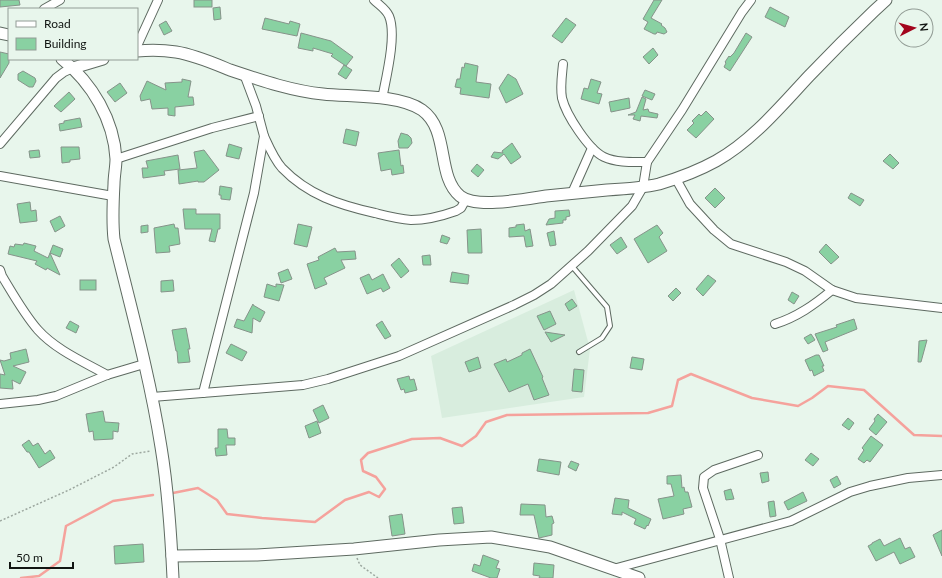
<svg xmlns="http://www.w3.org/2000/svg" width="942" height="578" viewBox="0 0 942 578" font-family="Lato,sans-serif">
	<style>
		.built { fill: #d8edde }
		.lines { fill: none; stroke-linecap: round; stroke-linejoin: round }
		.stream { stroke: #f5a29c; stroke-width: 2.5 }
		.building { fill: #89d1a2; stroke: #86938a }
		.lane-casing { stroke: #5e6a61; stroke-width: 6 }
		.street-casing { stroke: #5e6a61; stroke-width: 10 }
		.secondary-casing { stroke: #5e6a61; stroke-width: 13 }
		.path { stroke: #9ca79f; stroke-width: 1.5; stroke-dasharray: 2 2; stroke-linecap: butt }
		.lane { stroke: #fff; stroke-width: 4 }
		.street { stroke: #fff; stroke-width: 8 }
		.secondary { stroke: #fff; stroke-width: 11 }
	</style>
	<rect width="100%" height="100%" fill="#e8f6ec"/>
	<!-- built -->
	<polygon class="built" points="574,290 590,349 584,397 442,418 431,356"/>
	<g class="lines">
		<!-- stream -->
		<g class="stream">
			<polyline points="173,493 198,488 217,500 227,514 262,518 315,522 345,500 369,492 379,497 385,489 376,477 363,471 361,460 368,453 412,439 440,438 462,446 476,436 486,422 507,415 648,413 672,406 678,380 691,374 752,398 798,406 812,398 828,386 864,390 914,435 942,436"/>
			<polyline points="21,578 39,576 60,561 66,526 113,501 153,495"/>
		</g>
	</g>
	<!-- building -->
	<g class="building">
		<polygon points="0,0 19,0 20,5 0,7"/>
		<rect x="194" y="0" width="18" height="7"/>
		<polygon points="654,0 662,0 651,18 662,24 661,25 665,28 667,32 664,34 657,32 656,34 654,34 644,29 648,22 643,19"/>
		<polygon points="220,7 221,19 214,20 213,8"/>
		<polygon points="770,7 789,17 785,27 765,17"/>
		<polygon points="265,18 289,24 290,21 300,24 297,36 262,29"/>
		<polygon points="566,18 576,25 562,43 552,36"/>
		<polygon points="166,21 172,31 164,35 159,25"/>
		<polygon points="301,33 331,41 353,57 346,66 331,56 333,54 313,48 313,51 298,48"/>
		<polygon points="746,33 752,37 730,71 724,67 726,63 725,62 729,56 730,57 734,53"/>
		<polygon points="653,48 658,55 649,64 643,57"/>
		<polygon points="0,52 9,54 9,63 0,78"/>
		<polygon points="465,63 478,66 476,82 491,84 489,98 460,94 461,88 455,87 457,79 460,79 462,67 464,68"/>
		<polygon points="344,65 352,70 346,79 338,74"/>
		<polygon points="23,71 35,78 36,81 33,87 29,87 18,80 18,74"/>
		<polygon points="508,74 516,79 523,94 506,103 499,88"/>
		<polygon points="182,79 191,81 188,97 193,97 194,105 175,107 175,116 168,115 168,108 152,109 150,99 141,101 140,96 147,81 166,90 165,83 182,82"/>
		<polygon points="591,79 601,82 597,93 602,94 599,104 581,99 584,88 588,89"/>
		<polygon points="120,83 127,93 115,102 107,92"/>
		<polygon points="645,90 655,94 652,100 642,96"/>
		<polygon points="69,92 75,99 61,112 54,106"/>
		<polygon points="642,97 646,99 643,110 648,109 649,112 658,114 657,118 641,116 640,121 633,119 635,115 628,115 636,112"/>
		<polygon points="629,98 630,108 611,112 609,102"/>
		<polygon points="706,111 714,119 696,138 687,130 694,123 692,121 699,114 701,116"/>
		<polygon points="80,118 82,127 60,131 59,124 64,123 64,121"/>
		<polygon points="346,129 359,132 356,146 343,143"/>
		<polygon points="401,133 408,135 411,138 412,143 408,148 399,148 398,141"/>
		<polygon points="512,143 521,157 511,164 504,154 498,159 491,157 494,152 503,153 502,151"/>
		<polygon points="229,144 242,148 239,159 226,156"/>
		<polygon points="61,147 79,147 80,159 70,160 70,162 62,163"/>
		<polygon points="39,150 40,157 30,158 29,151"/>
		<polygon points="204,150 219,170 204,182 198,182 198,181 179,184 178,170 197,168 194,152"/>
		<polygon points="399,150 401,166 403,165 404,173 392,175 391,169 381,171 378,153"/>
		<polygon points="890,154 899,163 893,169 883,161"/>
		<polygon points="178,155 180,169 164,171 165,175 143,178 142,168 148,168 146,161"/>
		<polygon points="477,164 484,170 478,177 471,171"/>
		<polygon points="220,186 232,188 230,200 221,199 221,195 219,195"/>
		<polygon points="715,188 725,198 715,208 705,198"/>
		<polygon points="851,193 864,200 860,206 848,198"/>
		<polygon points="30,202 31,211 36,210 37,221 20,223 17,204"/>
		<polygon points="183,209 196,209 196,214 220,214 220,229 218,229 215,242 209,241 212,229 185,229"/>
		<polygon points="569,210 570,216 566,217 566,220 563,220 563,223 546,225 549,219 555,218 555,211"/>
		<polygon points="60,216 65,226 55,232 50,221"/>
		<polygon points="174,224 175,228 178,228 180,244 169,246 170,252 156,253 154,228"/>
		<polygon points="298,224 312,227 307,247 294,244"/>
		<polygon points="524,224 525,231 530,229 533,246 526,247 524,236 509,237 509,228 516,227 516,225"/>
		<polygon points="148,225 148,232 141,233 141,226"/>
		<polygon points="657,225 663,233 659,237 667,251 648,263 634,239"/>
		<polygon points="481,229 482,253 468,253 467,230"/>
		<polygon points="554,231 556,245 550,246 547,233"/>
		<polygon points="442,235 450,238 447,244 440,242"/>
		<polygon points="621,237 627,247 617,254 610,245"/>
		<polygon points="24,243 36,246 34,251 48,258 50,253 60,275 47,268 46,270 35,264 37,261 8,254 10,246 14,247 15,244 23,245"/>
		<polygon points="826,244 839,257 831,264 819,252"/>
		<polygon points="53,245 63,249 60,257 50,253"/>
		<polygon points="335,248 337,252 355,251 356,259 341,260 345,268 324,278 327,284 315,289 307,264 319,260 318,257"/>
		<polygon points="430,255 431,265 423,265 422,256"/>
		<polygon points="399,258 409,271 401,278 391,265"/>
		<polygon points="288,269 292,279 281,283 278,273"/>
		<polygon points="452,272 469,275 468,284 450,282"/>
		<polygon points="369,274 372,280 383,274 390,288 383,292 381,288 367,294 360,278"/>
		<polygon points="708,275 716,281 703,296 696,289"/>
		<rect x="80" y="280" width="16" height="10"/>
		<polygon points="173,280 174,291 161,292 161,281"/>
		<polygon points="267,284 276,287 276,284 284,285 279,301 264,297"/>
		<polygon points="676,288 681,293 673,301 668,296"/>
		<polygon points="792,292 799,296 794,304 788,300"/>
		<polygon points="572,299 577,306 569,311 565,304"/>
		<polygon points="253,304 253,305 265,312 260,322 253,318 252,333 234,327 237,319 244,321"/>
		<polygon points="550,311 556,324 544,330 537,316"/>
		<polygon points="854,319 857,329 825,342 828,350 823,352 815,334 837,327 836,325"/>
		<polygon points="70,321 79,326 76,333 66,328"/>
		<polygon points="382,321 391,336 385,339 376,325"/>
		<polygon points="186,328 190,349 188,349 190,362 178,363 177,351 176,351 172,330"/>
		<polygon points="545,332 565,335 551,342"/>
		<polygon points="811,334 815,340 808,344 804,338"/>
		<polygon points="927,340 921,362 918,362 919,341"/>
		<polygon points="231,344 247,352 242,361 226,353"/>
		<polygon points="26,349 29,362 13,366 26,372 20,384 12,380 13,389 0,388 0,374 5,375 0,360 4,361 11,359 10,353"/>
		<polygon points="530,349 543,377 542,378 549,395 534,400 528,384 509,392 494,364 506,359 507,362 522,355 522,353"/>
		<polygon points="816,355 819,355 824,366 822,366 824,371 814,376 812,370 810,371 805,360"/>
		<polygon points="478,357 481,368 469,372 465,362"/>
		<polygon points="632,357 644,359 642,370 630,368"/>
		<polygon points="574,369 584,370 582,392 572,391"/>
		<polygon points="409,376 410,380 414,379 417,390 405,393 404,389 401,390 397,379"/>
		<polygon points="323,405 329,418 319,423 313,410"/>
		<polygon points="103,411 105,422 119,423 118,432 113,431 113,439 94,440 93,431 89,432 86,414"/>
		<polygon points="878,414 887,422 876,435 869,429 875,421 874,419"/>
		<polygon points="848,418 854,423 849,430 842,425"/>
		<polygon points="317,421 321,433 309,438 305,426"/>
		<polygon points="218,429 227,429 228,438 235,438 235,445 226,445 227,455 216,456 215,448 218,448"/>
		<polygon points="871,436 883,445 870,462 867,460 864,463 858,459 864,450 862,448"/>
		<polygon points="29,440 33,446 38,443 45,454 50,450 55,458 39,468 29,452 27,452 22,445"/>
		<polygon points="811,453 819,459 813,466 805,460"/>
		<polygon points="539,459 561,462 559,475 537,471"/>
		<polygon points="571,461 579,464 576,471 568,467"/>
		<polygon points="768,472 769,481 762,483 760,473"/>
		<polygon points="681,475 682,488 684,487 685,492 688,492 692,507 683,509 684,514 663,519 658,499 674,496 671,484 667,484 667,476"/>
		<polygon points="837,476 841,484 834,488 830,480"/>
		<polygon points="731,489 734,499 726,500 724,491"/>
		<polygon points="803,492 807,501 788,510 784,502"/>
		<polygon points="615,498 629,500 628,508 651,519 648,526 647,525 645,529 634,524 636,519 622,512 622,515 612,514"/>
		<polygon points="774,501 776,516 770,517 768,502"/>
		<polygon points="521,504 545,505 546,517 552,516 554,523 552,524 552,535 539,538 534,515 520,515"/>
		<polygon points="462,507 464,523 454,524 452,508"/>
		<polygon points="402,514 405,534 392,536 389,516"/>
		<polygon points="942,530 942,556 933,535"/>
		<polygon points="900,538 905,549 910,547 915,557 900,564 894,552 876,561 868,546 872,544 872,543 880,539 884,546"/>
		<polygon points="143,544 144,562 115,564 114,546"/>
		<polygon points="483,555 499,561 496,568 500,569 497,578 491,578 472,571 474,564 480,566"/>
		<polygon points="534,563 554,565 553,578 539,578 540,576 533,575"/>
	</g>
	<g class="lines">
		<!-- lane casing -->
		<g class="lane-casing">
			<polyline id="lane" points="571,265 607,307 610,326 602,338 579,352"/>
		</g>
		<!-- street casing -->
		<g class="street-casing">
			<g id="street">
				<path d="M374,0c5,5 12,9 15,16 8,19 -3,62 -7,83"/>
				<polyline points="44,9 60,0"/>
				<polyline points="137,46 158,0"/>
				<path d="M563,64c-1,11 -3,23 -1,34 4,17 27,52 42,59 13,6 29,5 43,5"/>
				<path d="M264,136c5,11 10,23 18,32 26,27 57,37 93,45 12,3 23,6 36,7 14,0 31,-4 45,-9l5,-3 5,-9"/>
				<polyline points="0,144 56,78 64,72 73,68"/>
				<polyline points="116,159 212,128 259,116"/>
				<polyline points="0,176 113,196"/>
				<polyline points="676,179 690,204 714,230 731,244 786,262 805,271 832,290 856,298 942,308"/>
				<polyline points="572,193 592,148"/>
				<path d="M0,270l2,6c11,18 22,38 36,54 18,20 46,32 69,45"/>
				<path d="M775,324c22,-7 39,-19 57,-34"/>
				<polyline points="203,393 254,193 264,136 256,106 244,74"/>
				<polyline points="152,397 303,385 328,379 399,356 514,305 534,295 551,284 588,251 632,206 643,187 647,162 682,110 742,12 751,0"/>
				<polyline points="0,404 38,400 56,396 107,375 144,364"/>
				<polyline points="613,569 791,521 850,492 870,486 908,478 942,475"/>
				<polyline points="729,578 720,539 703,488 704,477 714,470 758,455"/>
			</g>
		</g>
		<!-- secondary casing -->
		<g class="secondary-casing">
			<g id="secondary">
				<polyline points="0,33 9,35"/>
				<path d="M137,51c13,-1 26,-1 39,1 19,3 37,11 54,18 30,10 62,21 93,24 27,3 76,0 99,16 28,20 14,66 38,86 16,13 66,3 86,0 20,-2 41,-4 61,-6 18,-1 35,-2 52,-6 20,-6 39,-13 57,-23 36,-20 65,-55 93,-85 21,-22 43,-44 65,-65l12,-11"/>
				<path d="M62,59c30,24 52,61 54,100 0,8 -2,17 -2,25 -1,18 -2,37 0,55 17,69 36,138 47,208 7,42 10,88 12,131"/>
				<polyline points="73,68 103,59"/>
				<polyline points="172,556 257,555 354,549 439,540 491,537 550,547 639,578"/>
			</g>
		</g>
		<!-- path -->
		<g class="path">
			<polyline points="0,521 69,490 114,467 132,454 151,451"/>
			<polyline points="357,558 360,565 378,578"/>
		</g>
		<!-- lane -->
		<use href="#lane" class="lane"/>
		<!-- street -->
		<use href="#street" class="street"/>
		<!-- secondary -->
		<use href="#secondary" class="secondary"/>
	</g>
	<!-- legend -->
	<rect x="8" y="8" width="130" height="52" fill="#e8f6ec" stroke="#929c95"/>
	<rect x="16" y="21" width="20" height="6" fill="#ffffff" stroke="#929c95"/>
	<text x="44" y="28" font-size="12" fill="#111512">Road</text>
	<rect x="16" y="38" width="20" height="12" fill="#89d1a2" stroke="#929c95"/>
	<text x="44" y="48" font-size="12" fill="#111512">Building</text>
	<!-- north arrow -->
	<g transform="translate(914 28) rotate(84)"><circle r="19" fill="#e8f6ec" stroke="#929c95"/>
	<path d="M0-3L7 15L0 10L-7 15Z" fill="#a2041c"/>
	<text y="-6" font-size="11" font-weight="bold" text-anchor="middle" fill="#111512">N</text>
	</g>
	<!-- scale -->
	<path d="M10 562v6h63v-6" fill="none" stroke="#111512" stroke-width="2"/>
	<text x="16" y="562" font-size="12" fill="#111512" stroke="#e8f6ec" stroke-width="3" paint-order="stroke">50 m</text>
</svg>
